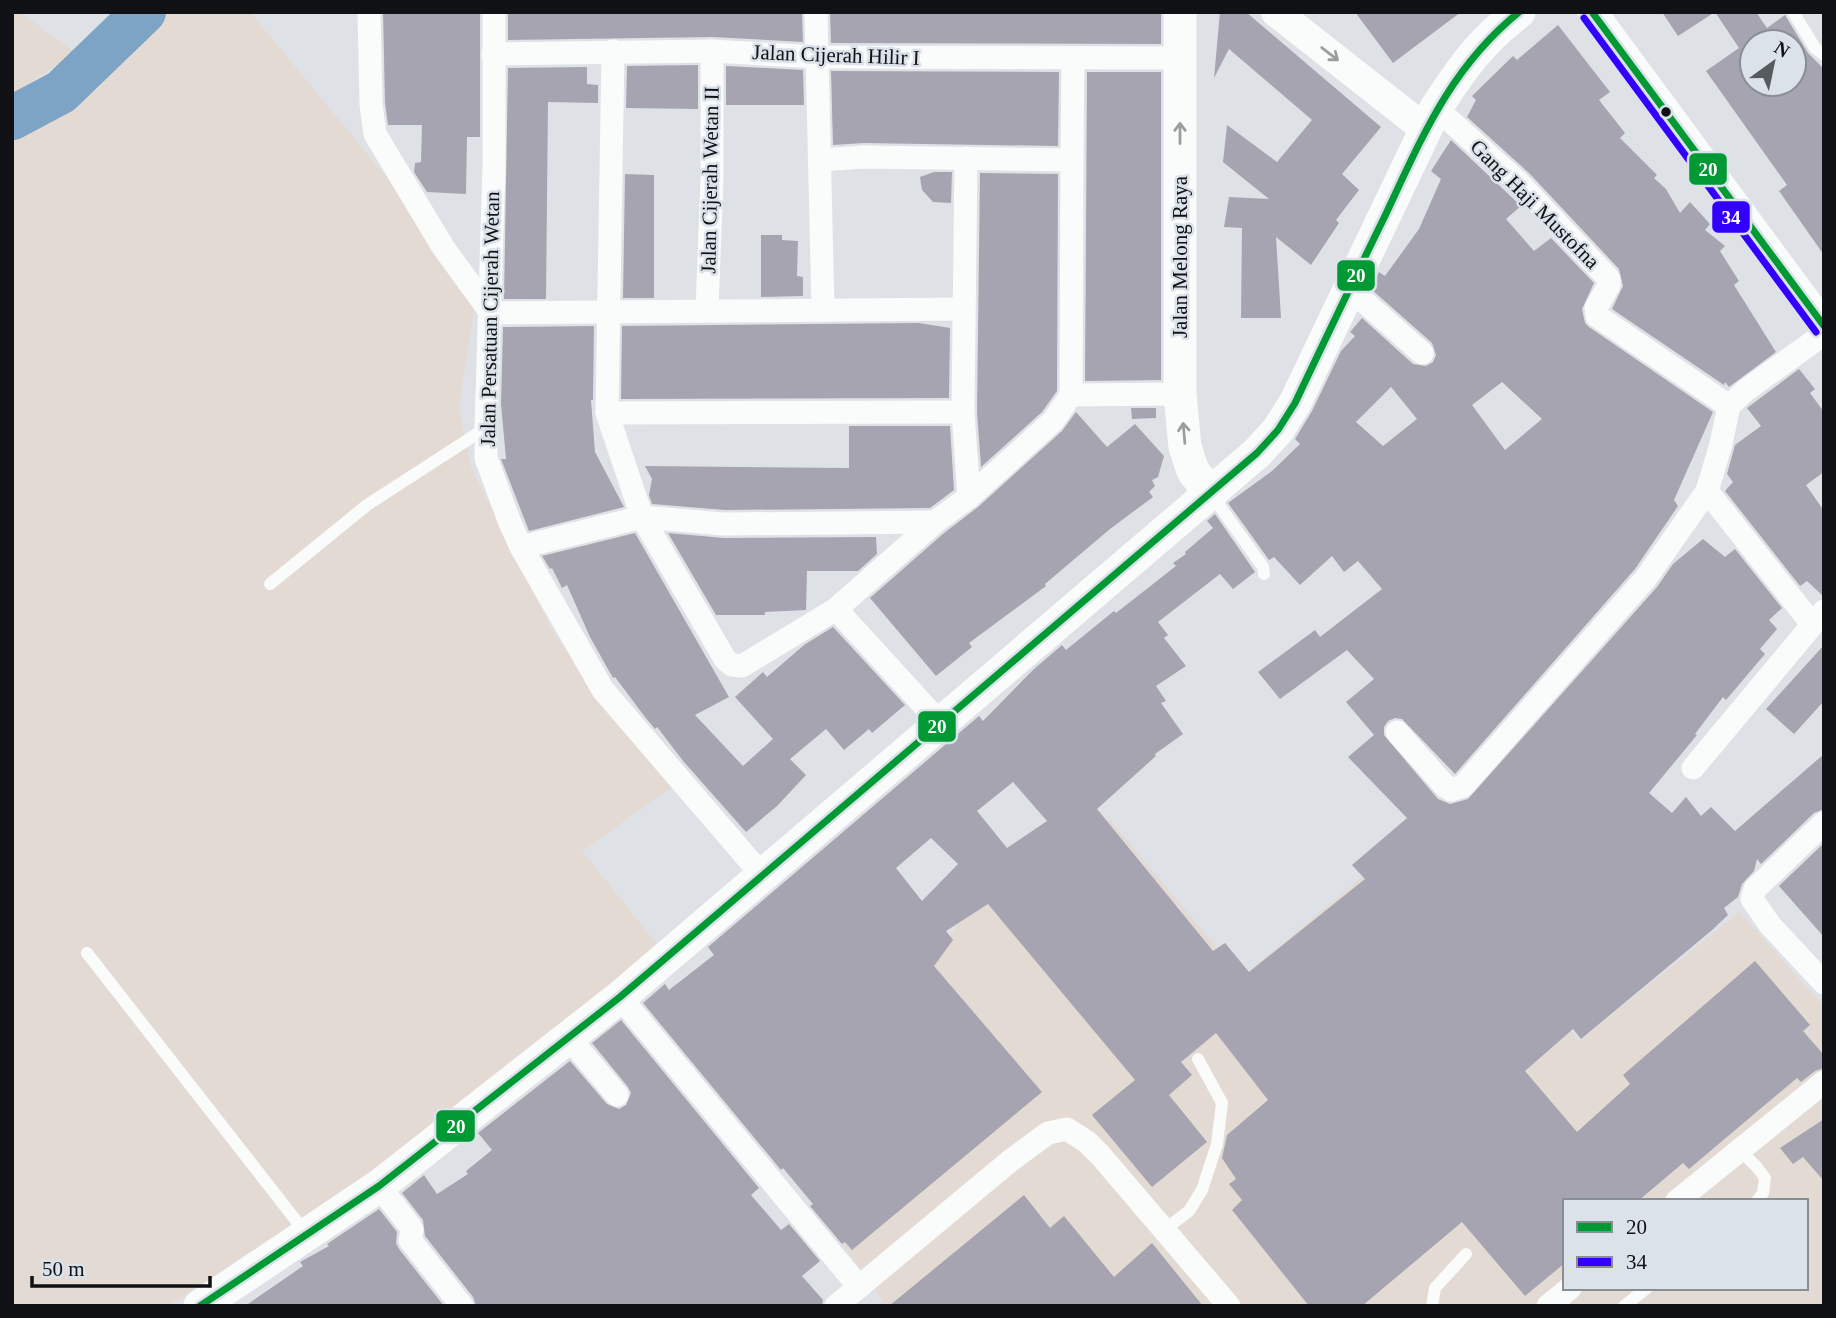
<svg xmlns="http://www.w3.org/2000/svg" width="1836" height="1318" viewBox="0 0 1836 1318" font-family="Georgia,serif">
	<style>
		.industrial { fill: #e3dad3; fill-rule: evenodd }
		.lines { fill: none; stroke-linecap: round; stroke-linejoin: round }
		.river { stroke: #7ea4c5; stroke-width: 44 }
		.building { fill: #a6a4b0; fill-rule: evenodd }
		.service { stroke: #fafbfb; stroke-width: 12 }
		.minor { stroke: #fafbfb; stroke-width: 23 }
		.tertiary { stroke: #fafbfb; stroke-width: 30 }
		.secondary { stroke: #fafbfb; stroke-width: 33 }
		.bus-1-casing { stroke: #dbe2ea; stroke-width: 12 }
		.bus-2-casing { stroke: #dbe2ea; stroke-width: 12 }
		.bus-1 { stroke: #093; stroke-width: 7 }
		.bus-2 { stroke: #30f; stroke-width: 7 }
		.oneway { stroke: #9c9d9f }
		.bus-dot { fill: #0f1114; stroke: #dbe2ea; stroke-width: 2.5 }
		.labels { text-anchor: middle; dominant-baseline: central; stroke-width: 5; stroke-linejoin: round; paint-order: stroke }
		.street-label { font-size: 21px; fill: #0f1114; stroke: #dbe2ea }
		.line-badge { stroke: #dbe2ea; stroke-width: 2.5 }
		.badge-label { font-size: 19px; text-anchor: middle; font-weight: bold; fill: #fff }
	</style>
	<rect width="100%" height="100%" fill="#dee2e6"/>
	<!-- industrial -->
	<g class="industrial">
		<polygon points="12,12 20,12 76,53 12,94"/>
		<polygon points="156,12 250,12 398,191 474,310 459,408 471,467 554,634 671,788 582,851 658,945 471,1104 169,1306 12,1306 12,125 61,103"/>
		<path d="M1108,818l134,159 175,-146 162,210 160,-129 85,94v300h-947l6,-5 -126,-180 168,-143 33,-55zM1565,1201h241v87h-241z"/>
	</g>
	<g class="lines">
		<!-- river -->
		<polyline class="river" points="12,118 61,92 144,12"/>
	</g>
	<!-- building -->
	<g class="building">
		<polygon points="383,12 480,12 480,137 467,137 466,194 427,192 414,172 415,163 421,162 422,125 388,125 385,103"/>
		<polygon points="508,12 802,12 803,42 712,37 508,40"/>
		<polygon points="830,12 1161,12 1161,44 831,43"/>
		<polygon points="1220,12 1246,12 1381,127 1342,174 1359,190 1336,220 1339,223 1311,265 1276,237 1281,318 1241,318 1242,228 1224,227 1229,197 1269,199 1223,162 1227,125 1277,162 1312,120 1229,49 1214,78"/>
		<polygon points="1355,12 1461,12 1393,63"/>
		<polygon points="1662,12 1715,12 1678,36"/>
		<path d="M1715,12h41l11,16 18,-13 23,38 16,16v186l-45,-64 8,-6 -81,-114 33,-23zM1752,42h42v42h-42z"/>
		<polygon points="1558,25 1610,92 1599,100 1625,133 1620,138 1657,175 1654,178 1666,189 1680,213 1690,202 1710,224 1705,230 1725,246 1720,251 1739,281 1734,285 1776,352 1729,387 1725,382 1724,385 1612,309 1623,286 1619,269 1529,173 1467,117 1476,100 1472,96 1513,56 1517,60"/>
		<polygon points="698,65 698,109 626,108 627,66"/>
		<polygon points="726,66 803,70 804,105 726,105"/>
		<polygon points="587,67 587,84 598,85 598,103 548,102 546,299 504,299 508,68"/>
		<polygon points="831,71 1059,72 1058,146 864,143 833,145"/>
		<polygon points="1087,72 1161,72 1161,380 1085,381"/>
		<path d="M1451,140l70,66 -15,13 28,32 17,-13 43,45 -12,26 3,14 4,4 124,85 -39,88 4,6 -43,63 -180,205 -53,-55 -7,-1 -7,3 -4,6v8l54,64 12,5 18,-5 189,-212 16,-23 30,-25 22,18 10,-8 47,59 -13,12 8,9 -17,20 5,5 -39,46 -3,-3 -28,37 2,1 -48,58 23,20 14,-16 15,19 10,-9 24,24 89,-77v55l-10,4 -53,51 -4,-5 -3,12 -12,13 -4,13 -14,11 4,7 -17,16 -130,108 -8,-10 -48,42 52,61 53,-48 -7,-9 132,-114 55,64 -7,6 21,24v13l-9,3 -14,11 -4,-4 -108,91 -6,-6 -45,38h-73v62l-40,33 -63,-74 -100,84h-53l-77,-96 10,-10 -13,-16 7,-5 -14,-21 5,-23 41,-35 -52,-67 -35,29 11,13 -23,20 38,47 -55,45 -60,-72 43,-35 -147,-176 -42,27 7,9 -19,26 108,126 -190,158 -7,-8 -3,2 -32,-38 3,-2 -30,-36 -2,2 -138,-167 22,-19 4,6 45,-35 -6,-8 271,-231 4,5 50,-51 29,-25 4,5 48,-39 2,2 60,-47 -3,-3 13,-9 -1,-2 28,-24 -6,-7 8,-7 40,58 -22,17 -13,-15 -62,48 10,13 -4,3 22,28 -30,20 10,15 -5,2 22,31 -28,20 1,2 -59,53 116,142 12,-8 24,29 116,-93 -13,-14 55,-47 -59,-61 26,-22 -28,-33 28,-23 -27,-29 -67,49 -22,-27 57,-42 5,7 62,-48 -24,-28 -14,11 -12,-16 -32,29 -26,-28 -5,3 -41,-57 44,-32 28,-27 -5,-5 17,-28 29,-60 14,-15 -5,-4 12,-14 51,46 13,2 7,-4 3,-7 -4,-12 -61,-54 8,-17 6,4 34,-47 22,-50 -10,-8zM1502,382l40,37 -37,31 -33,-45zM1391,387l26,32 -34,27 -27,-24zM1013,782l34,39 -40,27 -30,-37zM931,838l27,26 -36,37 -26,-33z"/>
		<polygon points="934,172 952,172 951,203 933,202 922,190 920,177"/>
		<polygon points="980,173 1058,174 1057,391 1042,412 981,467 977,412"/>
		<polygon points="625,174 654,175 654,298 623,298"/>
		<polygon points="761,235 782,235 782,240 798,241 797,276 803,277 803,296 761,297"/>
		<polygon points="919,323 950,328 949,398 621,399 622,326"/>
		<polygon points="594,326 593,400 591,400 595,452 624,507 529,531 501,459 506,459 501,404 503,327"/>
		<polygon points="1799,369 1815,389 1810,393 1824,412 1824,472 1806,485 1824,511 1824,597 1807,581 1800,586 1725,491 1733,482 1727,474 1735,445 1761,426 1747,408"/>
		<polygon points="1131,408 1156,408 1156,418 1132,419"/>
		<polygon points="1076,412 1107,447 1135,424 1164,456 1158,477 1152,480 1155,486 1149,492 1153,497 1110,529 1045,584 1046,586 969,643 972,647 936,676 870,598 944,533 978,507 1062,431"/>
		<polygon points="849,426 950,426 954,490 930,508 725,510 652,504 649,495 652,479 645,466 849,468"/>
		<polygon points="635,533 729,697 695,715 743,766 773,739 735,697 763,672 767,677 804,645 833,627 905,705 872,733 869,729 844,750 826,729 790,759 806,775 777,806 746,832 684,762 657,727 655,729 645,717 615,677 613,678 590,637 567,585 562,588 552,568 550,569 542,556"/>
		<polygon points="668,533 724,538 876,537 877,554 858,571 807,571 806,610 765,612 765,615 716,615"/>
		<polygon points="1824,645 1824,701 1794,734 1766,709"/>
		<polygon points="1824,843 1824,937 1779,886"/>
		<polygon points="621,1020 759,1188 751,1195 781,1230 789,1224 820,1261 802,1276 823,1300 822,1306 476,1306 473,1297 425,1236 423,1220 402,1193 424,1175 437,1194 468,1174 466,1171 492,1150 478,1133 570,1061 607,1104 619,1109 626,1105 631,1093 628,1087 592,1043"/>
		<polygon points="1824,1119 1824,1181 1803,1157 1793,1164 1780,1148"/>
		<polygon points="1024,1195 1050,1228 1064,1216 1114,1277 1152,1243 1203,1306 889,1306"/>
		<polygon points="379,1209 397,1232 396,1243 399,1249 444,1306 245,1306 303,1266 300,1262 329,1246 327,1244"/>
	</g>
	<g class="lines">
		<!-- service -->
		<g class="service">
			<polyline points="1793,12 1815,48 1824,55"/>
			<polyline points="1211,494 1263,567 1264,574"/>
			<polyline points="270,584 367,505 486,428"/>
			<polyline points="87,953 305,1232"/>
			<polyline points="1739,1150 1756,1166 1765,1178 1763,1193 1757,1201"/>
			<polyline points="1164,1230 1189,1211 1202,1190 1217,1144 1222,1103 1198,1059"/>
			<polyline points="1432,1306 1435,1288 1466,1254"/>
			<polyline points="1624,1306 1647,1288"/>
		</g>
		<!-- minor -->
		<g class="minor">
			<path d="M369,12l2,92 4,30 68,113 48,66c158,-1 315,-3 473,-4"/>
			<polyline points="494,12 494,165 486,428 486,458 510,523 521,547 603,690 762,875"/>
			<polyline points="816,12 823,310"/>
			<polyline points="613,51 607,413 642,517 725,659 732,665 742,666 836,609 935,522 969,497 1053,421 1071,395"/>
			<polyline points="493,54 712,51 817,57 1180,58"/>
			<polyline points="1436,108 1519,183 1609,279 1609,285 1596,308 1597,316 1729,406"/>
			<polyline points="966,158 963,412 969,497"/>
			<polyline points="820,160 864,157 1072,160 1071,395 1180,394"/>
			<polyline points="1072,160 1073,58"/>
			<polyline points="1350,289 1422,353"/>
			<polyline points="707,310 712,178 712,51"/>
			<polyline points="607,413 963,412"/>
			<polyline points="1707,491 1812,624"/>
			<polyline points="521,547 642,517 724,524 935,522"/>
			<polyline points="836,609 941,724"/>
			<polyline points="1397,732 1446,787 1451,790 1463,786 1646,578 1707,491 1721,444 1729,406 1746,390 1824,334"/>
			<polyline points="1693,768 1824,611"/>
			<polyline points="1824,823 1755,889 1752,899 1770,925 1824,983"/>
			<polyline points="620,997 859,1287"/>
			<polyline points="569,1038 617,1095"/>
			<polyline points="379,1186 410,1226 412,1230 410,1240 462,1306"/>
			<polyline points="1677,1201 1824,1082"/>
			<polyline points="836,1306 1010,1161 1048,1133 1067,1129 1087,1142 1101,1156 1229,1306"/>
			<polyline points="1548,1306 1570,1288"/>
		</g>
		<!-- tertiary -->
		<g class="tertiary">
			<polyline points="1276,12 1425,129"/>
			<polyline points="1592,12 1824,326"/>
		</g>
		<!-- secondary -->
		<g class="secondary">
			<polyline points="1180,12 1180,394 1185,447 1193,471 1211,494"/>
			<path d="M200,1306l179,-120 241,-189 637,-544 21,-23 17,-27 141,-295c26,-40 44,-66 83,-96"/>
		</g>
		<!-- bus-1 casing -->
		<g class="bus-1-casing">
			<g id="bus-1">
				<polyline points="1592,12 1824,326"/>
				<path d="M200,1306l179,-120 241,-189 637,-544 21,-23 17,-27c29,-61 58,-122 88,-183 38,-80 65,-150 136,-208"/>
			</g>
		</g>
		<!-- bus-2 casing -->
		<g class="bus-2-casing">
			<polyline id="bus-2" points="1584,18 1816,332"/>
		</g>
		<!-- bus-1 -->
		<use href="#bus-1" class="bus-1"/>
		<!-- bus-2 -->
		<use href="#bus-2" class="bus-2"/>
	</g>
	<!-- one-way arrows -->
	<defs><path id="oneway-shaft" d="M-6 0H5M1.5-3L5.5 0L1.5 3" fill="none" stroke-width="1.6" stroke-linecap="round" stroke-linejoin="round" transform="scale(1.75)"/></defs>
	<g class="oneway">
		<use href="#oneway-shaft" transform="translate(1330 54) rotate(38)"/>
		<use href="#oneway-shaft" transform="translate(1180 133) rotate(-90)"/>
		<use href="#oneway-shaft" transform="translate(1184 433) rotate(-95)"/>
	</g>
	<!-- markers -->
	<circle class="bus-dot" cx="1666" cy="112" r="6"/>
	<g class="labels">
		<!-- street labels -->
		<g class="street-label">
			<text transform="translate(836 55) rotate(2)">Jalan Cijerah Hilir I</text>
			<text transform="translate(710 180) rotate(-89)">Jalan Cijerah Wetan II</text>
			<text transform="translate(1535 204) rotate(45)">Gang Haji Mustofna</text>
			<text transform="translate(1180 257) rotate(-90)">Jalan Melong Raya</text>
			<text transform="translate(490 319) rotate(-89)">Jalan Persatuan Cijerah Wetan</text>
		</g>
	</g>
	<g class="line-badge">
		<rect x="1688" y="152" width="40" height="34" rx="7" fill="#093"/>
		<rect x="1711" y="200" width="40" height="34" rx="7" fill="#30f"/>
		<rect x="1336" y="259" width="40" height="33" rx="7" fill="#093"/>
		<rect x="917" y="710" width="40" height="33" rx="7" fill="#093"/>
		<rect x="435" y="1109" width="41" height="34" rx="7" fill="#093"/>
	</g>
	<g class="badge-label">
		<text x="1708" y="176">20</text>
		<text x="1731" y="224">34</text>
		<text x="1356" y="282">20</text>
		<text x="937" y="733">20</text>
		<text x="456" y="1133">20</text>
	</g>
	<!-- border -->
	<rect width="1836" height="1318" fill="none" stroke="#0f1114" stroke-width="28"/>
	<!-- legend -->
	<rect x="1563" y="1199" width="245" height="91" fill="#dbe2ea" stroke="#898e94" stroke-width="2"/>
	<rect x="1577" y="1222" width="35" height="10" fill="#009933" stroke="#898e94" stroke-width="2"/>
	<text x="1626" y="1234" font-size="21" fill="#0f1114">20</text>
	<rect x="1577" y="1257" width="35" height="10" fill="#3300ff" stroke="#898e94" stroke-width="2"/>
	<text x="1626" y="1269" font-size="21" fill="#0f1114">34</text>
	<!-- north arrow -->
	<g transform="translate(1773 63) rotate(33)"><circle r="33" fill="#dbe2ea" stroke="#898e94" stroke-width="2"/>
	<path d="M0-5L12 26L0 18L-12 26Z" fill="#575a5e"/>
	<text y="-10" font-size="19" font-weight="bold" text-anchor="middle" fill="#0f1114">N</text>
	</g>
	<!-- scale -->
	<path d="M32 1276v10h178v-10" fill="none" stroke="#0f1114" stroke-width="3.5"/>
	<text x="42" y="1276" font-size="21" fill="#0f1114" stroke="#dbe2ea" stroke-width="5" paint-order="stroke">50 m</text>
</svg>
